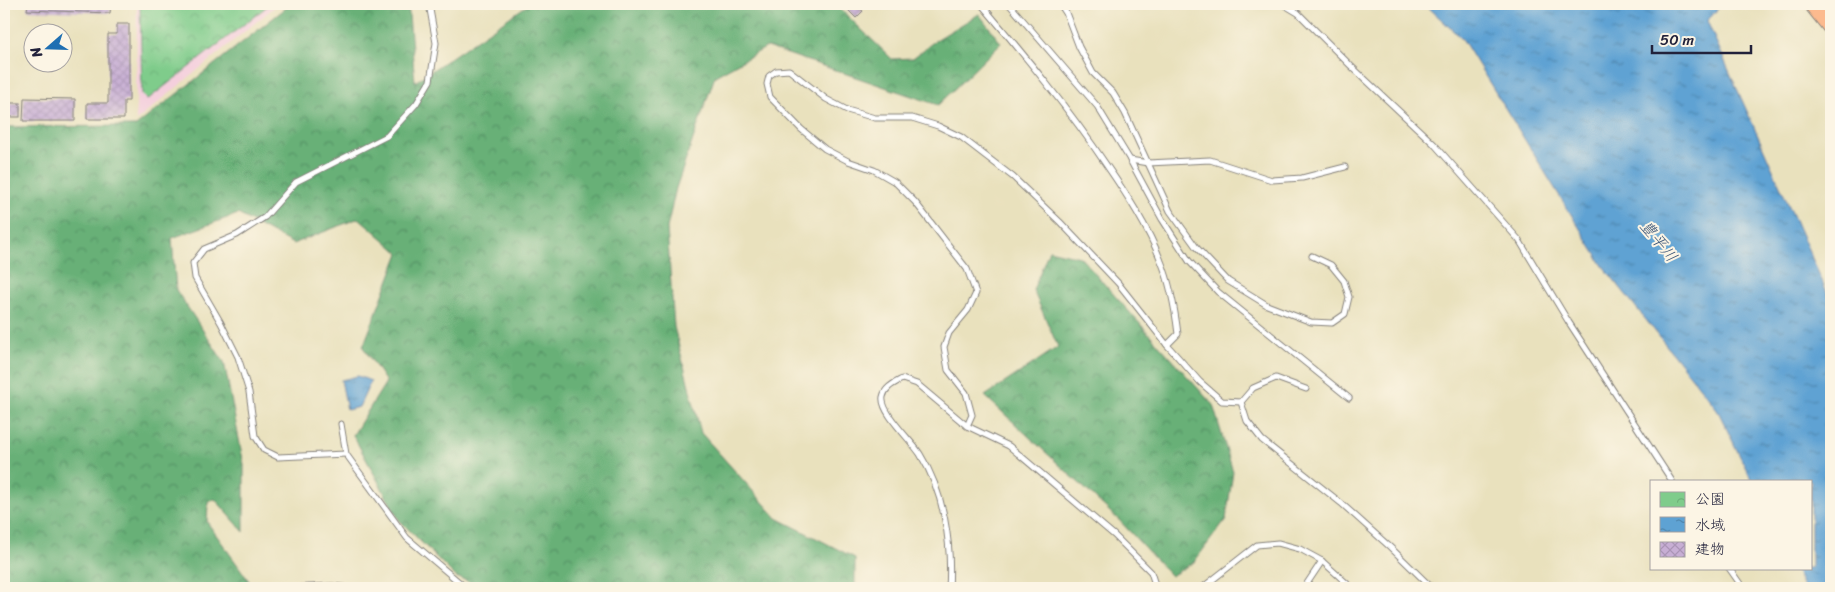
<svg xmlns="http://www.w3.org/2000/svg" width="1835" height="592" viewBox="0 0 1835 592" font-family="Sriracha,'Klee One',sans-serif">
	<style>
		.built { fill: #f4cfdd }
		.forest { fill: url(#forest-crowns); stroke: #446959 }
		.park { fill: url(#park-crowns); stroke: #507763 }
		.water { fill: url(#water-ripples); stroke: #406287 }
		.building { fill: url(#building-cross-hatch) }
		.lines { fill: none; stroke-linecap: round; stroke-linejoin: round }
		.lane-casing { stroke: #86827c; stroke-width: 7 }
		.highway-casing { stroke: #86827c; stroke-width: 21 }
		.lane { stroke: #fff; stroke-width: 5 }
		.highway { stroke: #fcba8e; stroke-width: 19 }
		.labels { text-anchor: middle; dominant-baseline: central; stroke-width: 4; stroke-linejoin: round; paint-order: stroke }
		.water-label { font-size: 16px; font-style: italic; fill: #3a5578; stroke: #fcf5e5 }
	</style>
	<defs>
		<pattern id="forest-crowns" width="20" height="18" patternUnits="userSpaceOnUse" patternTransform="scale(1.25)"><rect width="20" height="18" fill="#67b077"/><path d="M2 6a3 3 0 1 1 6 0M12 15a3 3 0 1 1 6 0" fill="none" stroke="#548f63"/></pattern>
		<pattern id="park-crowns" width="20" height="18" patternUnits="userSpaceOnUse" patternTransform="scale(1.25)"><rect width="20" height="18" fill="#7fcc8b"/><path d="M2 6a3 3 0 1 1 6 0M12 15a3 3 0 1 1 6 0" fill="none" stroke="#6daf79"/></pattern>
		<pattern id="water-ripples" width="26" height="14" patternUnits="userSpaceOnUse" patternTransform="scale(1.25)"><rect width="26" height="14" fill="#5ea2d3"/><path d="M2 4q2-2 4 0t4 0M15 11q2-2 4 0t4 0" fill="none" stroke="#4d84ac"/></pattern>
		<pattern id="building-cross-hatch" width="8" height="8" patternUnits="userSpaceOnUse" patternTransform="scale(1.25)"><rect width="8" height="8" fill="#c7aed4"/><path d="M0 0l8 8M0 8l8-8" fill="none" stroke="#ab95b7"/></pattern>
	</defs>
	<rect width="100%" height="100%" fill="#fcf5e5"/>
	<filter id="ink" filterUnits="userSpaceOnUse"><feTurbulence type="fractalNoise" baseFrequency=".02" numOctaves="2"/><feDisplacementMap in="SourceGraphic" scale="10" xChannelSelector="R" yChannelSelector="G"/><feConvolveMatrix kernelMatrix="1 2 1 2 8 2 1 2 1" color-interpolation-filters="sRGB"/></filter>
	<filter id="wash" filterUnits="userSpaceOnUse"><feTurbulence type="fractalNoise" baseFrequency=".0096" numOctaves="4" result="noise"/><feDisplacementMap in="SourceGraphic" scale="20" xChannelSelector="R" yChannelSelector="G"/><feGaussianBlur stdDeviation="1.12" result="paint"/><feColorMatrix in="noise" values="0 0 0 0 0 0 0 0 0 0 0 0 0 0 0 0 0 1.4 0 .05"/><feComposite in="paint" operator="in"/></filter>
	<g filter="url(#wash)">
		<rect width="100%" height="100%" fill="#e9e1bd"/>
		<!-- built -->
		<polygon class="built" points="137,4 278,4 136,121"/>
		<!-- forest -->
		<g class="forest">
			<polygon points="291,4 408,4 415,82 529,4 835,4 892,59 913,58 936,40 979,14 1001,43 938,105 767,47 715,76 676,188 667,228 674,327 701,433 777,518 855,558 855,588 487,588 456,577 399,520 353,435 386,382 363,347 399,253 359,218 293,244 238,214 172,238 176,290 224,362 244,465 244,532 215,499 208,502 207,522 254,588 4,588 4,127 136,126"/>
			<polygon points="1049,250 1080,257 1213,405 1233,472 1226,519 1194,562 1171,576 1120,521 985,396 1058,347 1033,290"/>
		</g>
		<!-- park -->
		<polygon class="park" points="140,4 270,4 147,100 142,94"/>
		<!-- water -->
		<g class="water">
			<polygon points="1425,4 1722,4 1707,21 1831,301 1831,588 1804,588 1794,568 1811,568 1811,481 1752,481 1717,409 1603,266 1463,40"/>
			<polygon points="358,376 371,381 359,407 347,410 341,380"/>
		</g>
		<g id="blocks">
			<!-- building -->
			<g class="building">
				<polygon points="28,4 111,4 110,13 27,10"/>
				<polygon points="844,4 863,4 859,8 863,11 856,18 843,5"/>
				<polygon points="117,24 129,24 129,101 124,101 124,119 87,119 87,103 108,103 108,34 117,34"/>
				<polygon points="24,98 75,99 75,121 23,121"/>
				<rect x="4" y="103" width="16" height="14"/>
			</g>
		</g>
	</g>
	<g filter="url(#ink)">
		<use href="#blocks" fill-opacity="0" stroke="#86827c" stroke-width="1"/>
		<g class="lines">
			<!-- lane casing -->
			<g class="lane-casing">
				<g id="lane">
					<path d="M981,4c44,52 88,105 126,162 20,29 41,61 54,95 10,24 14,48 17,73l-11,11"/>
					<polyline points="1009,4 1097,106 1130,160 1162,219 1189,261 1218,292 1349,398"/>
					<polyline points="1060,4 1066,13 1079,47 1093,73 1113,93 1125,113 1170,211 1196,247 1228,281 1267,305 1311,322 1332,323 1345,314 1349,297 1344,281 1331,265 1312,256"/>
					<polyline points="1283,4 1298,13 1351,66 1434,144 1519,240 1568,321 1672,481"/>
					<polyline points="1130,160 1148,163 1210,160 1272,180 1302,178 1345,167"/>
					<polyline points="1241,402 1247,421 1262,440 1341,503 1390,547 1432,588"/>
					<polyline points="341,424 346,454 407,538 466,588"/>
					<polyline points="967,426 972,415 966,393 948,370 944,347 949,333 968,310 976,293 967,269 915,202 895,182 874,170 848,161 825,149 801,129 770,97 767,84 769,76 776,71 789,70 826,99 847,110 875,118 912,118 938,126 961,137 1013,177 1060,222 1118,283 1167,345 1200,382 1222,401 1241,402 1253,388 1276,378 1306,389"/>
					<polyline points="346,454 278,457 264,450 255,436 249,392 238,357 221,323 195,278 193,263 204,249 237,235 265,217 296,182 387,136 416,104 430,81 436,43 429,4"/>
					<polyline points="1729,568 1743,588"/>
					<polyline points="288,588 332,586 350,588"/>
					<path d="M949,588c3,-44 -5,-96 -29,-134 -8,-13 -40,-42 -37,-57 2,-10 12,-14 19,-18l15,5 50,42 42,20 105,89 37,37 5,16"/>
					<polyline points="1202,588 1257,545 1278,543 1300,549 1322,561 1352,588"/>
					<polyline points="1304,588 1322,561"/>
				</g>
			</g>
			<!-- highway casing -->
			<g class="highway-casing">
				<polyline id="highway" points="1814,4 1831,25"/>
			</g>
			<!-- lane -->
			<use href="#lane" class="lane"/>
			<!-- highway -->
			<use href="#highway" class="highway"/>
		</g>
	</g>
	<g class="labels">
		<!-- water labels -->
		<g class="water-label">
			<text transform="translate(1659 241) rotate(51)">豊平川</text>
		</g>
	</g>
	<!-- margin -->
	<rect width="1835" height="592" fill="none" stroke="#fcf5e5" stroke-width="20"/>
	<!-- legend -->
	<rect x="1650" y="480" width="162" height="90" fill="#fcf5e5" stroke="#a5a1a1"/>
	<rect x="1660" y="492" width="25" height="15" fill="url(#park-crowns)" stroke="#a5a1a1"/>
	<text x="1695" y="504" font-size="15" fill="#22223b">公園</text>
	<rect x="1660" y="517" width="25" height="15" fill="url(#water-ripples)" stroke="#a5a1a1"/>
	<text x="1695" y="530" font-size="15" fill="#22223b">水域</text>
	<rect x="1660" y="542" width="25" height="15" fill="url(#building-cross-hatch)" stroke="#a5a1a1"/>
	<text x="1695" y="554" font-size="15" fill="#22223b">建物</text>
	<!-- north arrow -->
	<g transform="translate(48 48) rotate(250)"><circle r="24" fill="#fcf5e5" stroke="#a5a1a1"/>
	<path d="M0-4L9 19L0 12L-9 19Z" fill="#1f6fb2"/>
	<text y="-8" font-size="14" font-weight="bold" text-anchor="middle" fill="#22223b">N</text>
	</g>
	<!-- scale -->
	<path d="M1652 45v8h99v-8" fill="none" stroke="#22223b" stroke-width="2.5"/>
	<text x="1660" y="45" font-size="15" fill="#22223b" stroke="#fcf5e5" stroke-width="4" paint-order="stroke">50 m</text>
</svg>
